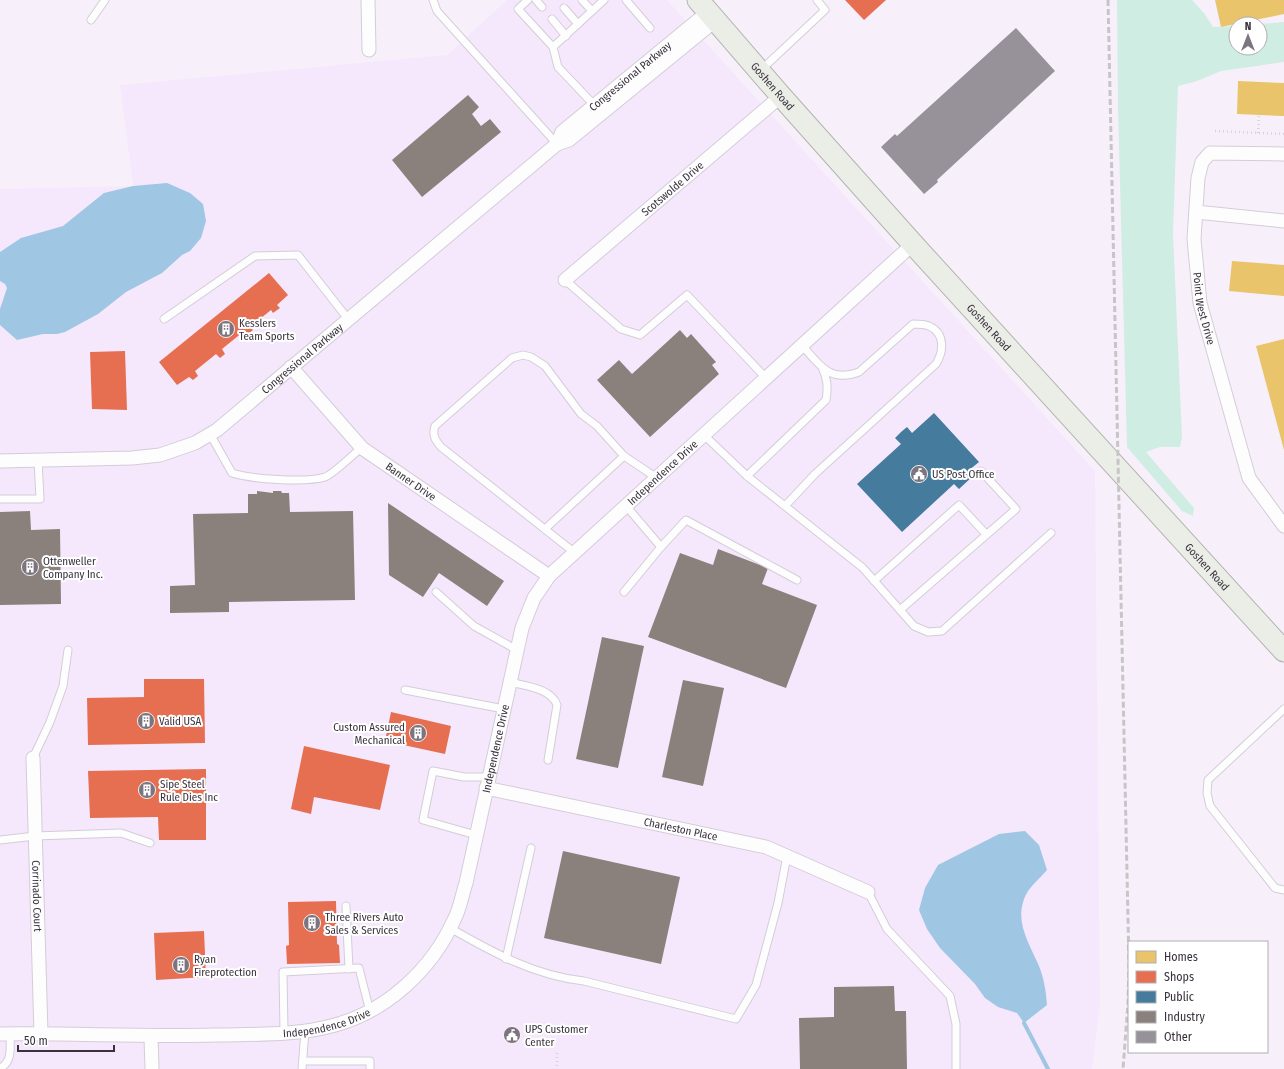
<svg xmlns="http://www.w3.org/2000/svg" width="1284" height="1069" viewBox="0 0 1284 1069" font-family="'Fira Sans Condensed',sans-serif">
	<style>
		.built { fill: #f5e8fc }
		.green { fill: #cfede2 }
		.water { fill: #9fc6e3 }
		.homes { fill: #e9c46a }
		.shops { fill: #e76f51 }
		.public { fill: #457b9d }
		.industry { fill: #8a817c }
		.lines { fill: none; stroke-linecap: round; stroke-linejoin: round }
		.stream { stroke: #9fc6e3; stroke-width: 4 }
		.building { fill: #97919a }
		.lane-casing { stroke: #d3cdd7; stroke-width: 9 }
		.street-casing { stroke: #d3cdd7; stroke-width: 15 }
		.primary-casing { stroke: #b4b5af; stroke-width: 23 }
		.path { stroke: #d6d4d7; stroke-width: 2.5; stroke-dasharray: 1 3; stroke-linecap: butt }
		.lane { stroke: #fefdfe; stroke-width: 7 }
		.street { stroke: #fefdfe; stroke-width: 13 }
		.primary { stroke: #ebede7; stroke-width: 21 }
		.rail { stroke: #c7c5c7; stroke-width: 3; stroke-dasharray: 6 3; stroke-linecap: butt }
		.labels { text-anchor: middle; dominant-baseline: central; stroke-width: 4; stroke-linejoin: round; paint-order: stroke }
		.street-label { font-size: 11px; fill: #39323d; stroke: #fff }
		.poi-label { font-size: 11px; fill: #39323d; stroke: #fff; text-anchor: start }
	</style>
	<rect width="100%" height="100%" fill="#f7f0fa"/>
	<!-- built -->
	<polygon class="built" points="507,0 667,0 1095,471 1100,1005 1092,1069 0,1069 0,189 133,186 120,85 447,55"/>
	<!-- green -->
	<polygon class="green" points="1117,0 1192,0 1204,13 1213,27 1236,26 1236,48 1260,48 1260,24 1284,22 1284,62 1221,71 1197,81 1178,86 1173,234 1182,437 1180,447 1160,447 1146,452 1194,508 1193,516 1182,511 1127,447 1118,107"/>
	<!-- water -->
	<g class="water">
		<polygon points="167,183 190,193 203,204 206,221 201,238 190,251 182,255 162,273 126,292 98,314 65,332 57,334 43,334 17,340 0,325 0,309 7,288 5,284 0,281 0,252 21,238 63,226 104,193 133,186"/>
		<path d="M1025,831l14,14 8,25c-6,7 -14,14 -19,21 -16,27 0,50 11,75 5,13 7,25 8,39l-23,18 -7,-10 -19,-6 -13,-9 -10,-14 -35,-36 -13,-19 -8,-19 6,-22 13,-23 61,-31z"/>
	</g>
	<!-- homes -->
	<g class="homes">
		<polygon points="1215,0 1284,0 1284,14 1221,27"/>
		<polygon points="1238,81 1284,83 1284,116 1237,114"/>
		<polygon points="1232,261 1284,265 1284,296 1229,291"/>
		<polygon points="1284,339 1284,450 1256,346"/>
	</g>
	<!-- shops -->
	<g class="shops">
		<polygon points="845,0 886,0 864,20"/>
		<polygon points="269,273 288,295 277,305 280,308 273,313 271,310 250,327 253,330 247,335 243,332 222,349 225,354 220,358 216,354 195,371 198,376 193,380 189,377 177,385 159,362"/>
		<polygon points="125,351 127,410 92,409 90,352"/>
		<polygon points="144,679 204,679 205,743 88,745 87,698 144,697"/>
		<polygon points="391,712 451,726 445,754 385,741"/>
		<polygon points="304,746 390,765 380,810 314,797 311,814 291,809"/>
		<polygon points="206,769 206,840 159,840 158,817 90,818 88,771"/>
		<polygon points="336,901 337,944 339,945 340,963 287,964 286,946 289,945 288,902"/>
		<polygon points="204,931 206,977 156,980 154,933"/>
	</g>
	<!-- public -->
	<polygon class="public" points="934,413 979,462 968,471 973,476 959,489 954,484 902,532 857,484 901,444 895,438 901,432 907,427 912,433"/>
	<!-- industry -->
	<g class="industry">
		<polygon points="468,95 479,107 472,114 481,126 490,119 501,132 422,197 392,160"/>
		<polygon points="680,330 687,338 691,334 716,362 712,365 719,374 650,437 597,380 619,360 632,374"/>
		<polygon points="257,491 273,493 273,491 281,491 282,493 289,493 290,512 353,511 355,600 229,602 229,612 170,613 170,586 195,585 193,514 248,513 248,494 257,494"/>
		<polygon points="388,503 504,581 487,606 439,573 423,597 389,575"/>
		<polygon points="30,511 31,530 60,529 61,604 0,605 0,512"/>
		<polygon points="718,549 768,568 762,584 817,605 786,688 648,637 680,553 713,565"/>
		<polygon points="602,637 644,646 618,768 576,759"/>
		<polygon points="683,680 724,688 703,786 662,777"/>
		<polygon points="563,851 680,877 661,964 544,938"/>
		<polygon points="894,986 895,1011 906,1011 907,1069 800,1069 799,1018 834,1017 834,987"/>
	</g>
	<g class="lines">
		<!-- stream -->
		<polyline class="stream" points="1024,1023 1048,1069"/>
	</g>
	<!-- building -->
	<polygon class="building" points="1016,28 1055,71 937,180 938,182 924,194 881,147 895,134 897,136"/>
	<g class="lines">
		<!-- lane casing -->
		<g class="lane-casing">
			<g id="lane">
				<polyline points="433,0 437,11 557,144"/>
				<polyline points="528,0 518,9 553,47"/>
				<polyline points="536,0 542,7"/>
				<polyline points="582,0 592,11"/>
				<polyline points="626,0 650,28"/>
				<polyline points="564,8 578,24"/>
				<polyline points="552,19 566,36"/>
				<polyline points="91,20 105,0"/>
				<polyline points="761,70 825,10 817,0"/>
				<polyline points="596,107 558,67 553,47 604,0"/>
				<polyline points="565,280 621,329 640,335 687,295 766,378"/>
				<polyline points="164,319 255,256 298,255 348,319"/>
				<path d="M210,434l22,39c19,6 73,10 93,4 7,-2 29,-23 36,-29"/>
				<polyline points="704,435 747,476 863,568 914,626 928,632 942,631 1051,533"/>
				<path d="M747,476l79,-76c2,-11 2,-20 -3,-30"/>
				<polyline points="0,499 40,499 38,460"/>
				<path d="M785,506l30,-32 121,-110c8,-13 9,-31 -7,-38 -5,-2 -11,-2 -16,-2l-54,48c-29,11 -40,-7 -57,-27"/>
				<polyline points="545,529 624,456"/>
				<polyline points="661,547 686,520 797,580"/>
				<path d="M575,553l-134,-106c-6,-7 -9,-12 -6,-21l77,-68 11,-3 8,2 14,9 36,48 16,12 27,30 33,22"/>
				<polyline points="874,581 959,505 986,534"/>
				<polyline points="436,592 474,626 517,650"/>
				<polyline points="624,592 661,547 627,507"/>
				<polyline points="900,610 1016,509 981,471"/>
				<path d="M510,682c15,4 41,6 47,23l-9,55"/>
				<polyline points="405,690 504,709"/>
				<polyline points="1284,709 1208,780 1207,793 1210,806 1275,888 1284,890"/>
				<polyline points="33,758 50,722 63,686 68,650"/>
				<polyline points="476,835 423,820 433,771 464,777 489,777"/>
				<polyline points="0,840 35,836 121,833 150,843"/>
				<polyline points="868,892 887,929 950,996 956,1024 956,1069"/>
				<polyline points="346,906 349,969"/>
				<path d="M450,928c42,24 85,48 134,53l152,38 20,-34 22,-82 9,-47"/>
				<polyline points="506,959 531,848"/>
				<polyline points="284,1032 283,972 359,968 370,1012"/>
				<polyline points="303,1061 370,1061 370,1069"/>
				<path d="M0,1068c13,-6 10,-22 10,-34"/>
				<polyline points="302,1069 305,1031"/>
			</g>
		</g>
		<!-- street casing -->
		<g class="street-casing">
			<g id="street">
				<polyline points="368,0 369,50"/>
				<path id="s1" d="M557,144l5,-12 146,-120"/>
				<path id="s2" d="M1284,154l-74,-1 -8,9 -4,16 -4,61 6,64 49,175 35,48"/>
				<polyline points="1196,212 1284,221"/>
				<path id="s3" d="M565,280l216,-184"/>
				<path id="s4" d="M291,367l71,81 187,128"/>
				<path id="s5" d="M0,461l132,-3 28,-3 35,-12 22,-13 340,-286 12,-4 147,-120"/>
				<path id="s6" d="M33,758l8,275"/>
				<path id="s7" d="M486,788l280,59 102,45"/>
				<path id="s8" d="M0,1034c72,-1 143,3 215,1 39,-1 82,1 120,-10 52,-14 97,-56 119,-105 6,-11 8,-25 12,-37l56,-255 12,-30 15,-22 364,-332"/>
				<polyline points="151,1037 152,1069"/>
			</g>
		</g>
		<!-- primary casing -->
		<g class="primary-casing">
			<g id="primary">
				<path id="s9" d="M698,0l83,96 132,148 371,407"/>
			</g>
		</g>
		<!-- path -->
		<g class="path">
			<polyline points="1215,131 1284,134"/>
			<polyline points="1258,133 1259,116"/>
			<polyline points="557,1053 557,1067"/>
		</g>
		<!-- lane -->
		<use href="#lane" class="lane"/>
		<!-- street -->
		<use href="#street" class="street"/>
		<!-- primary -->
		<use href="#primary" class="primary"/>
		<!-- rail -->
		<polyline class="rail" points="1108,0 1129,965 1128,1003 1123,1069"/>
	</g>
	<!-- icons -->
	<defs>
		<g id="building-disc" transform="scale(0.9)"><circle r="9.5" fill="#7c747f" stroke="#fff"/><path d="M-4-6H4V6H1V3H-1V6H-4ZM-2.5-4.3h1.7v1.8h-1.7ZM.8-4.3h1.7v1.8H.8ZM-2.5-1h1.7V.8h-1.7ZM.8-1h1.7V.8H.8Z" fill="#fff"/></g>
		<g id="civic-disc" transform="scale(0.9)"><circle r="9.5" fill="#7c747f" stroke="#fff"/><path d="M-.6-6.5H3V-4.5H.6V-3L4-1V1h2V6H-6V1h2V-1L-.6-3ZM-1.2 2.5V6h2.4V2.5Z" fill="#fff"/></g>
	</defs>
	<g fill-rule="evenodd">
		<use href="#building-disc" x="226" y="329"/>
		<use href="#civic-disc" x="919" y="474"/>
		<use href="#building-disc" x="30" y="567"/>
		<use href="#building-disc" x="146" y="721"/>
		<use href="#building-disc" x="418" y="733"/>
		<use href="#building-disc" x="147" y="790"/>
		<use href="#building-disc" x="312" y="923"/>
		<use href="#building-disc" x="181" y="965"/>
		<use href="#civic-disc" x="512" y="1035"/>
	</g>
	<g class="labels">
		<!-- street labels -->
		<g class="street-label">
			<text stroke="none"><textPath href="#s1" startOffset="101">Congressional Parkway</textPath></text>
			<text stroke="none"><textPath href="#s9" startOffset="114">Goshen Road</textPath></text>
			<text stroke="none"><textPath href="#s3" startOffset="141">Scotswolde Drive</textPath></text>
			<text stroke="none"><textPath href="#s2" startOffset="234">Point West Drive</textPath></text>
			<text stroke="none"><textPath href="#s9" startOffset="438">Goshen Road</textPath></text>
			<text stroke="none"><textPath href="#s5" startOffset="334">Congressional Parkway</textPath></text>
			<text stroke="none"><textPath href="#s8" startOffset="1012">Independence Drive</textPath></text>
			<text stroke="none"><textPath href="#s4" startOffset="167">Banner Drive</textPath></text>
			<text stroke="none"><textPath href="#s9" startOffset="762">Goshen Road</textPath></text>
			<text stroke="none"><textPath href="#s8" startOffset="676">Independence Drive</textPath></text>
			<text stroke="none"><textPath href="#s7" startOffset="199">Charleston Place</textPath></text>
			<text stroke="none"><textPath href="#s6" startOffset="138">Corrinado Court</textPath></text>
			<text stroke="none"><textPath href="#s8" startOffset="328">Independence Drive</textPath></text>
		</g>
		<!-- poi labels -->
		<g class="poi-label">
			<text x="239" y="323">Kesslers<tspan x="239" dy="13">Team Sports</tspan></text>
			<text x="932" y="474">US Post Office</text>
			<text x="43" y="561">Ottenweller<tspan x="43" dy="13">Company Inc.</tspan></text>
			<text x="159" y="721">Valid USA</text>
			<text x="405" y="727" text-anchor="end">Custom Assured<tspan x="405" dy="13">Mechanical</tspan></text>
			<text x="160" y="784">Sipe Steel<tspan x="160" dy="13">Rule Dies Inc</tspan></text>
			<text x="325" y="917">Three Rivers Auto<tspan x="325" dy="13">Sales &amp; Services</tspan></text>
			<text x="194" y="959">Ryan<tspan x="194" dy="13">Fireprotection</tspan></text>
			<text x="525" y="1029">UPS Customer<tspan x="525" dy="13">Center</tspan></text>
		</g>
	</g>
	<!-- legend -->
	<rect x="1128" y="941" width="140" height="112" fill="#ffffff" stroke="#b0adb1"/>
	<rect x="1136" y="951" width="20" height="12" fill="#e9c46a" stroke="#b0adb1"/>
	<text x="1164" y="961" font-size="12" fill="#39323d">Homes</text>
	<rect x="1136" y="971" width="20" height="12" fill="#e76f51" stroke="#b0adb1"/>
	<text x="1164" y="981" font-size="12" fill="#39323d">Shops</text>
	<rect x="1136" y="991" width="20" height="12" fill="#457b9d" stroke="#b0adb1"/>
	<text x="1164" y="1001" font-size="12" fill="#39323d">Public</text>
	<rect x="1136" y="1011" width="20" height="12" fill="#8a817c" stroke="#b0adb1"/>
	<text x="1164" y="1021" font-size="12" fill="#39323d">Industry</text>
	<rect x="1136" y="1031" width="20" height="12" fill="#97919a" stroke="#b0adb1"/>
	<text x="1164" y="1041" font-size="12" fill="#39323d">Other</text>
	<!-- north arrow -->
	<g transform="translate(1248 36)"><circle r="19" fill="#ffffff" stroke="#b0adb1"/>
	<path d="M0-3L7 15L0 10L-7 15Z" fill="#7c747f"/>
	<text y="-6" font-size="11" font-weight="bold" text-anchor="middle" fill="#39323d">N</text>
	</g>
	<!-- scale -->
	<path d="M18 1045v6h96v-6" fill="none" stroke="#39323d" stroke-width="2"/>
	<text x="24" y="1045" font-size="12" fill="#39323d" stroke="#ffffff" stroke-width="3" paint-order="stroke">50 m</text>
</svg>
